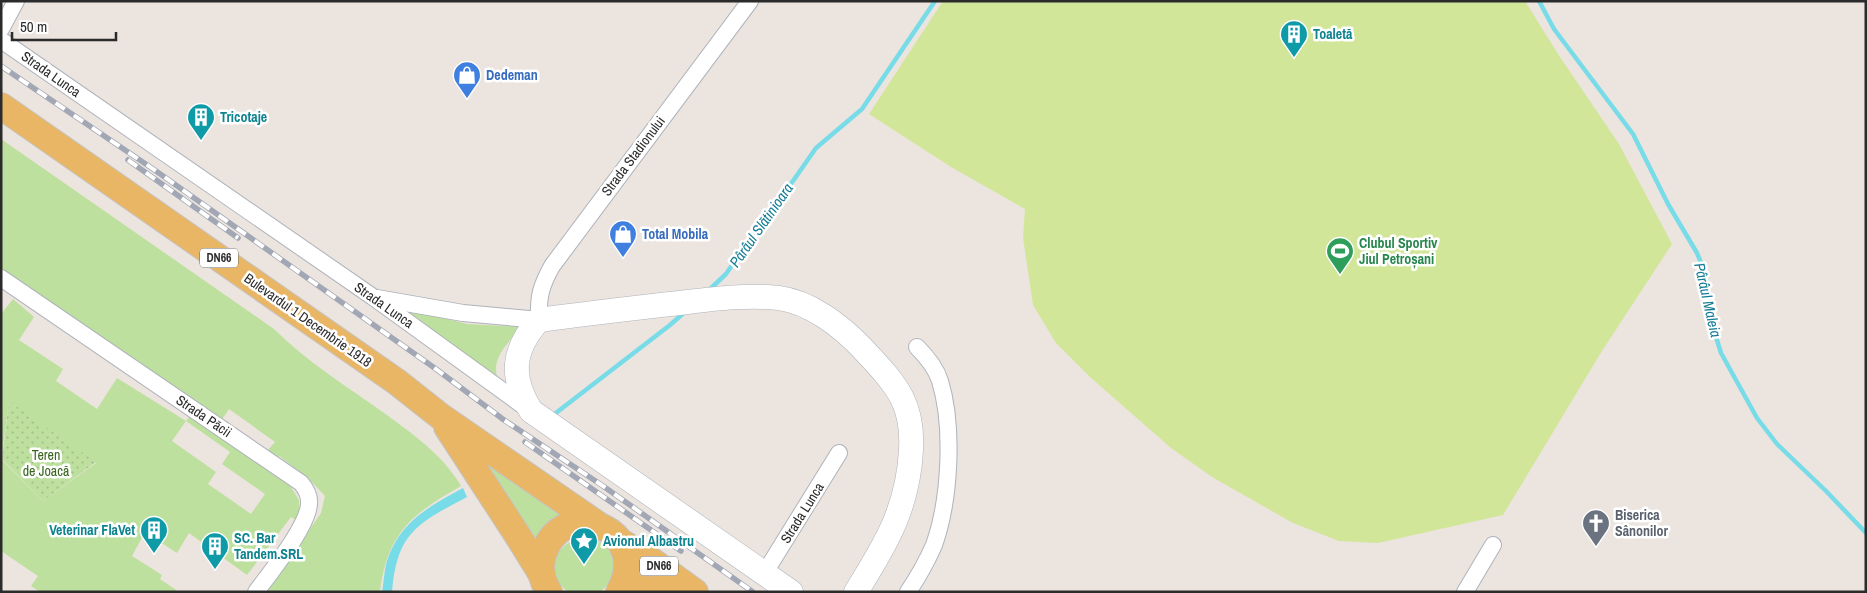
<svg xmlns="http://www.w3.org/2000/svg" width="1867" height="593" viewBox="0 0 1867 593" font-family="'Archivo Narrow',sans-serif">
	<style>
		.grass { fill: #bee09e; fill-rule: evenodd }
		.park { fill: url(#park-dots) }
		.pitch { fill: #d2e69a }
		.water { fill: #77dce8 }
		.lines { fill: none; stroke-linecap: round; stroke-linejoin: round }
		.stream { stroke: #77dce8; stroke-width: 4.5 }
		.minor-casing { stroke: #aeb3bb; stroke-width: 18 }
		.secondary-casing { stroke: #aeb3bb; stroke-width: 25 }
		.primary-casing { stroke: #c4c4c4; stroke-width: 28 }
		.minor { stroke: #fff; stroke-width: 16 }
		.secondary { stroke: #fff; stroke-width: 24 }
		.primary { stroke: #e9b666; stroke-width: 26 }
		.rail-casing { stroke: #a1a7b4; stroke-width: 5.5 }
		.rail { stroke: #fff; stroke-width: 4; stroke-dasharray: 11; stroke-linecap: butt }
		.labels { text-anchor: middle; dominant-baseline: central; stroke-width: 5; stroke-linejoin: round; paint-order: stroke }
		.shield { fill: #fff; stroke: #6b6b6b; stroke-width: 1 }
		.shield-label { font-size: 12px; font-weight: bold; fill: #2b2b2b }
		.culture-label { font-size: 14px; font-weight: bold; fill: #0d838f; stroke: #fff; text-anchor: start }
		.street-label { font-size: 14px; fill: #2b2b2b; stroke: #fff }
		.shop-label { font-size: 14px; font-weight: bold; fill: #366cbe; stroke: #fff; text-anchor: start }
		.leisure-label { font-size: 14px; font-weight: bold; fill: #27864d; stroke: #fff; text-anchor: start }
		.park-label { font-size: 14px; fill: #38651e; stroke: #fff }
		.worship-label { font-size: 14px; font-weight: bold; fill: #5b616d; stroke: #fff; text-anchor: start }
		.water-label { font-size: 15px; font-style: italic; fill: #157d96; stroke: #fff }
	</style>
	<defs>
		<pattern id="park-dots" width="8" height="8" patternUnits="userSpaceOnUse" patternTransform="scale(1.25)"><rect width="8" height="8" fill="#bee09e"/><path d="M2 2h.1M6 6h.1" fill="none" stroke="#a3c088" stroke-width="1.8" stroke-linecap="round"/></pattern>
	</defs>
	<rect width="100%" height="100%" fill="#ece4de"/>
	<!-- grass -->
	<g class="grass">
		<path d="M1,139l273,190c34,34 74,58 113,86 28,21 56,40 74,71 -49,28 -74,47 -81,106h-114l55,-79 4,-17 -17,-18 -29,-22 -2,4 -11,-8 9,-10 -46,-33 -8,12 -176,-120 -44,-31z"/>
		<path d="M13,299l21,18 -15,23 44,29 -7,12 41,28 20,-31 69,43 -14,20 44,31 -8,12 43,30 14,-20 -43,-30 8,-12 -44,-31 4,-5 99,68 10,16v22l-8,-5 -44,58 -58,-42 -12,20 -32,-21 -13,24 30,19 -2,4 19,13h-139l-9,-6 7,-10 -37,-25v-237zM9,402h1l86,61 -53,38 -42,-42z"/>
		<path d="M400,307l67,17 56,3c-11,11 -25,24 -27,40 0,5 1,11 2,16z"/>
		<path d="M470,446l101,67c-22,7 -29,15 -39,35z"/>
		<path d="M583,536c30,4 44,36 17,56h-32c-26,-19 -13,-49 15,-56z"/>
	</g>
	<!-- park -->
	<polygon class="park" points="9,401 96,462 43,501 2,459"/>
	<!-- pitch -->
	<polygon class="pitch" points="943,1 1525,1 1558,54 1619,144 1672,244 1602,351 1503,515 1378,543 1339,541 1293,523 1212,477 1171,448 1090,377 1056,343 1033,305 1023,238 1025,209 951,167 869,114"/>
	<!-- water -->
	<path class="water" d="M463,488l4,9c-49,26 -70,35 -75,95h-10c2,-10 2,-21 5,-31 13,-39 41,-54 76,-73z"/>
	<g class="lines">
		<!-- stream -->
		<g class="stream">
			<polyline points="1539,1 1554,29 1633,134 1668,204 1697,253 1705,272 1712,324 1721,353 1757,418 1777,444 1826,491 1866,533"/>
			<polyline points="708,291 726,274 769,211 793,181 816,148 862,109 935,1"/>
			<polyline points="552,416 670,325 686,311"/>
		</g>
		<!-- minor casing -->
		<g class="minor-casing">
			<g id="minor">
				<polyline points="1,29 16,1"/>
				<polyline points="1,40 373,297 529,410"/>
				<path d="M1,278l300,205c5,6 9,13 8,21 -1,22 -39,69 -53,88"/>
				<path d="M377,298l86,15 76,7c-1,-24 2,-34 13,-54l198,-265"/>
				<polyline points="764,574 839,453"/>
				<path d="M908,592c10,-15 19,-31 26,-47 16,-45 20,-118 6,-164 -4,-13 -13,-24 -23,-34"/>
				<polyline points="1465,592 1493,545"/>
			</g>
		</g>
		<!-- secondary casing -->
		<g class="secondary-casing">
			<path id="secondary" d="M791,592l-260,-181c-21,-34 -19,-61 8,-91 44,-6 87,-11 131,-16 36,-4 73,-10 109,-6 31,4 62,28 83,50 14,15 30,31 40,50 8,16 10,35 9,52 -3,58 -25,94 -55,142"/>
		</g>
		<!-- primary casing -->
		<g class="primary-casing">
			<g id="primary">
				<polyline points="1,106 397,382 440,416 597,524"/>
				<polyline points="447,427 518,536 542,575"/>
				<polyline points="621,542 648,558 695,592"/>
				<path d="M549,592c-7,-11 -10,-24 -6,-37 19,-62 111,-26 76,37"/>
				<polyline points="621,592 641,588 661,592"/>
			</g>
		</g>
		<!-- minor -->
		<use href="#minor" class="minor"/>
		<!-- secondary -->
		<use href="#secondary" class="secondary"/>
		<!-- primary -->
		<use href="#primary" class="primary"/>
		<!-- rail casing -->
		<g class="rail-casing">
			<g id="rail">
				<polyline points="1,66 156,171 436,369 504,420 603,486 753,592"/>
				<polyline points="128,160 238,238"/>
				<polyline points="525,442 681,551"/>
			</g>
		</g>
		<!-- rail -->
		<use href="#rail" class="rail"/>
	</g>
	<!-- icons -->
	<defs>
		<g id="building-pin" transform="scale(1.4375)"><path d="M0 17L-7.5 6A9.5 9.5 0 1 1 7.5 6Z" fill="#0f9aa8" stroke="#fff"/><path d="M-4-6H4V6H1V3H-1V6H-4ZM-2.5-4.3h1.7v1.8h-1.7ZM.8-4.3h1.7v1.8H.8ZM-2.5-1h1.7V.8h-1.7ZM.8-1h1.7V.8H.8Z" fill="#fff"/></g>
		<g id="shop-pin" transform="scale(1.4375)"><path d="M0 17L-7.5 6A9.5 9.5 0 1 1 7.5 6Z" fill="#3f7fe0" stroke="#fff"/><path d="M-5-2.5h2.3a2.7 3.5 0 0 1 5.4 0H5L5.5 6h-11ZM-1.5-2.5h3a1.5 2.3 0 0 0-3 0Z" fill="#fff"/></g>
		<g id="stadium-pin" transform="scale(1.4375)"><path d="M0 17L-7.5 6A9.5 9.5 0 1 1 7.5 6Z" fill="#2e9e5b" stroke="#fff"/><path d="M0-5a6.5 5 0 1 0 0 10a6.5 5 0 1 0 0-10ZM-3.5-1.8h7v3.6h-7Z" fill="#fff"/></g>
		<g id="church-pin" transform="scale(1.4375)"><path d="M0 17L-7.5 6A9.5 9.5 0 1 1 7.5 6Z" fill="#6b7280" stroke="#fff"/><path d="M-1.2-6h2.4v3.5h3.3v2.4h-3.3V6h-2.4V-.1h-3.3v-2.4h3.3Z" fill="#fff"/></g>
		<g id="sight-pin" transform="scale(1.4375)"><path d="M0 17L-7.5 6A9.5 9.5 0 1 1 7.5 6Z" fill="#0f9aa8" stroke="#fff"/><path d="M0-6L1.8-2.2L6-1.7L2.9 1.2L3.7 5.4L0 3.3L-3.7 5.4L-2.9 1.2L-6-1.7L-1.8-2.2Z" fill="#fff"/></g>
	</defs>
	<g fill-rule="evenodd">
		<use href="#building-pin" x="1294" y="34"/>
		<use href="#shop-pin" x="467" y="75"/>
		<use href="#building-pin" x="201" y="117"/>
		<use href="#shop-pin" x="623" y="234"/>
		<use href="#stadium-pin" x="1340" y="251"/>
		<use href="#church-pin" x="1596" y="523"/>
		<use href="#building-pin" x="154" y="530"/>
		<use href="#sight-pin" x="584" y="541"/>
		<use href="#building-pin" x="215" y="546"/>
	</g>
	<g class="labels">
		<!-- shield labels -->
		<g class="shield">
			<rect x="200" y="248.5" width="38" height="19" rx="4"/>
			<rect x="640" y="556.5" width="38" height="19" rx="4"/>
		</g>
		<g class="shield-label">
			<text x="219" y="258">DN66</text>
			<text x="659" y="566">DN66</text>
		</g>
		<!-- culture labels -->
		<g class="culture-label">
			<text x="1313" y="34">Toaletă</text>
			<text x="220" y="117">Tricotaje</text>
			<text x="135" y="530" text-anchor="end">Veterinar FlaVet</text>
			<text x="234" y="538">SC. Bar<tspan x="234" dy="16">Tandem.SRL</tspan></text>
			<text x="603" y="541">Avionul Albastru</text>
		</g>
		<!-- street labels -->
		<g class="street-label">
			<text transform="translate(51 74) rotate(35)">Strada Lunca</text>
			<text transform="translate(633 156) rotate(-53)">Strada Stadionului</text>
			<text transform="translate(384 305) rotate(35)">Strada Lunca</text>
			<text transform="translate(308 320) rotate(35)">Bulevardul 1 Decembrie 1918</text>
			<text transform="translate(204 416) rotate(34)">Strada Păcii</text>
			<text transform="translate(802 513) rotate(-58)">Strada Lunca</text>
		</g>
		<!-- shop labels -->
		<g class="shop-label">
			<text x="486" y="75">Dedeman</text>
			<text x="642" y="234">Total Mobila</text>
		</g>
		<!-- leisure labels -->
		<g class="leisure-label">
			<text x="1359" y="243">Clubul Sportiv<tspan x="1359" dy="16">Jiul Petroșani</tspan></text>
		</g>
		<!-- park labels -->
		<g class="park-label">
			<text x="46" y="455">Teren<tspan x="46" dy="16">de Joacă</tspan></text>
		</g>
		<!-- worship labels -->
		<g class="worship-label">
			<text x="1615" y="515">Biserica<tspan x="1615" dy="16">Sânonilor</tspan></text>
		</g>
		<!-- water labels -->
		<g class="water-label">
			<text transform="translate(761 225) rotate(-55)">Pârâul Slătinioara</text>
			<text transform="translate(1708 300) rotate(77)">Pârâul Maleia</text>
		</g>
	</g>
	<!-- border -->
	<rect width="1867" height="593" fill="none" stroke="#2b2b2b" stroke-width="5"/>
	<!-- scale -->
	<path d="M12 32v8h104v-8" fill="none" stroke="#2b2b2b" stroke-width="2.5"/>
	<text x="20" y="32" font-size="15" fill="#2b2b2b" stroke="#ffffff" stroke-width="4" paint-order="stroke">50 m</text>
</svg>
